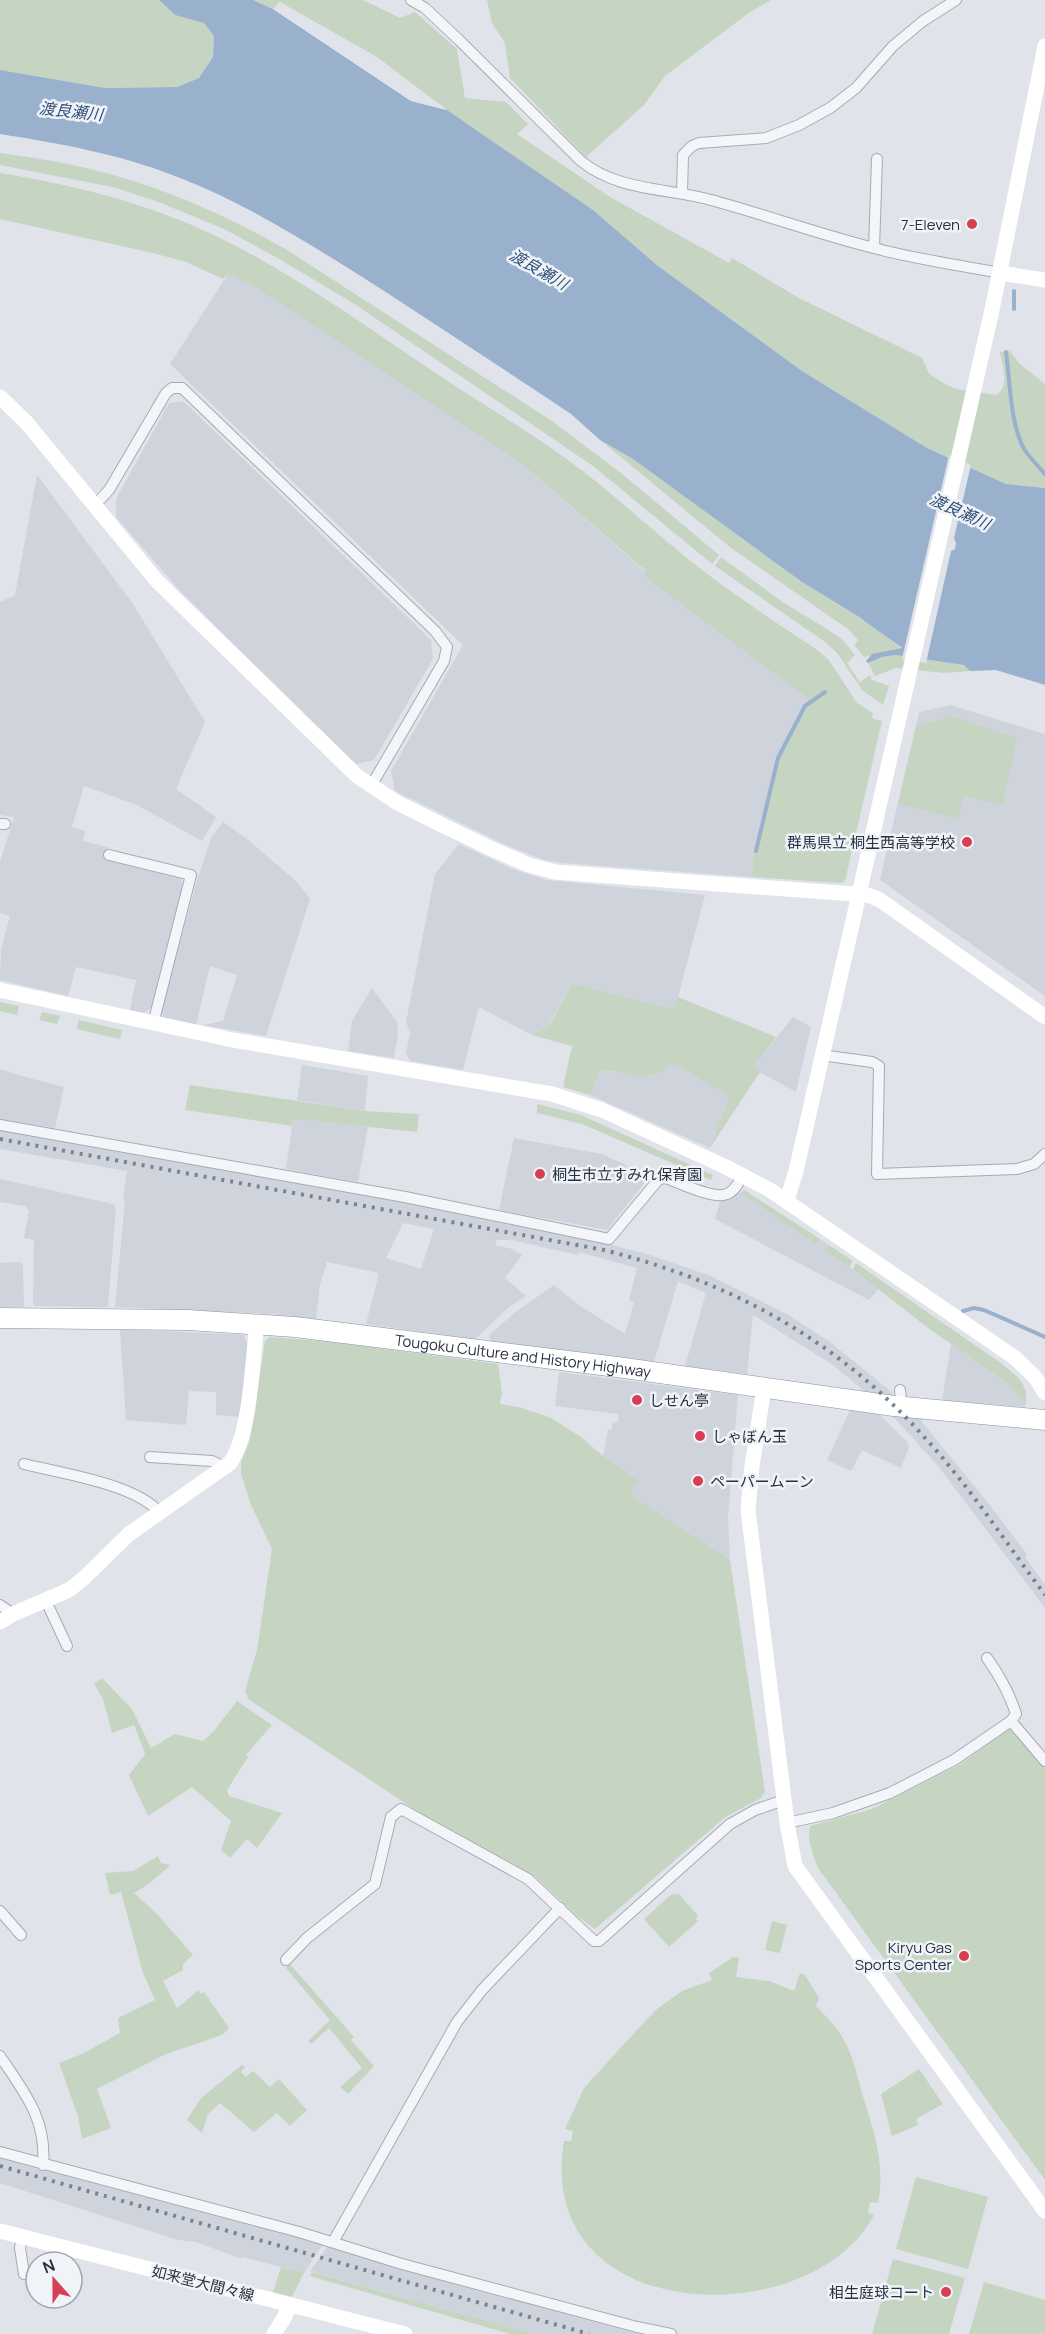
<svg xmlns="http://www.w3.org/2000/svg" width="1045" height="2334" viewBox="0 0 1045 2334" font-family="Manrope,'Noto Sans JP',sans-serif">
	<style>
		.built { fill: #ced3dc; fill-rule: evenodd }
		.green { fill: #c5d5c1 }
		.water { fill: #99b1cc }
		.pier { fill: #e0e4ea }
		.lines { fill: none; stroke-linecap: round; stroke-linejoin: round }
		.stream { stroke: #99b1cc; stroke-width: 4 }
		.street-casing { stroke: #a5abb5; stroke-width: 12 }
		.highway-casing { stroke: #8791a2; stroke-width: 21 }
		.street { stroke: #f3f5f8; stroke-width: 10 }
		.secondary { stroke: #fff; stroke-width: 15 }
		.highway { stroke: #fff; stroke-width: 20 }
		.rail { stroke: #798295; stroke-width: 4; stroke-dasharray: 3 6; stroke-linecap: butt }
		.poi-dot { fill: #d73e51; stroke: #f0f3f7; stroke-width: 2 }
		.labels { text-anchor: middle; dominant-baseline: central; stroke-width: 5; stroke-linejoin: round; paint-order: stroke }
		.poi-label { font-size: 15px; fill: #283143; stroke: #f0f3f7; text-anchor: end }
		.street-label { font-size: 15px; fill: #283143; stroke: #f0f3f7 }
		.water-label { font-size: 16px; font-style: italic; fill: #2f4e79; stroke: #f0f3f7 }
	</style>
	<rect width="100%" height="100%" fill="#e0e4ea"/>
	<!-- built -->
	<g class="built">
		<polygon points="228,274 257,287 522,464 646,572 810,699 777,758 753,857 752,877 563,863 544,860 506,845 395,791 391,771 463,645 170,364"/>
		<polygon points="183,401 431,640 433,659 374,760 356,764 183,594 116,517 116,499 169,403"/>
		<polygon points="37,475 133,604 205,722 176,789 216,817 202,841 137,805 84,786 72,827 85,831 83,841 108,847 105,860 181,879 183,884 151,1008 144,1013 130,1010 136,980 76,967 68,996 0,980 1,949 10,916 0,913 0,862 14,817 0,815 0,602 15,595"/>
		<polygon points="950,705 1045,734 1045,996 880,880 919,712"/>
		<polygon points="223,822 247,839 297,882 310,899 266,1036 203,1025 223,1021 237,975 210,966 196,1025 164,1019 161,1010 197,881 211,838"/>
		<polygon points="459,844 512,869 547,880 705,895 678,997 672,1009 572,983 549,1025 532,1035 479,1007 463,1070 410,1061 406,1053 410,1033 406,1022 435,874"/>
		<polygon points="372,988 397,1022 398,1034 394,1058 348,1051 352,1021"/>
		<polygon points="793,1017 811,1027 796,1092 752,1068"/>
		<polygon points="674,1064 729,1096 710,1148 590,1095 600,1072 603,1070 638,1076 650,1076 668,1065"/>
		<polygon points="302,1065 368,1076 365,1111 297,1100"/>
		<polygon points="0,1069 25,1077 64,1087 55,1128 0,1119"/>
		<polygon points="293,1119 368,1127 358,1182 286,1169"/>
		<path d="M0,1130l200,34 294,56 106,22 47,12 64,22 76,38 43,28 63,51v3l-30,-4 -1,-3 -32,-26 -77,-48 -6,59 -62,-8 21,-73 -28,-12 -24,81 -163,-21 -2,-6 24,-21 41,-29 26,21 45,28 9,-32 -5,-2 8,-32 -58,-16 -1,3 -67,-15h-14l-2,5 17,4 10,6 -17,23 21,18 -17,11 -34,32 -109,-15 13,-51 -52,-11 -7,23 -4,34 -45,-5 -156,-7 10,-106 -2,-2 4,-28 -127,-22zM403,1223l31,6 -13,40 -35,-11z"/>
		<polygon points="514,1138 602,1154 628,1166 645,1182 607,1230 499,1210"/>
		<polygon points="0,1179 113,1204 116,1208 108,1307 35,1306 33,1304 34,1240 24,1238 29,1211 25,1206 0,1202"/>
		<polygon points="740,1193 816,1244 820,1239 829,1245 826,1250 879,1288 869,1300 715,1219 720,1201"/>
		<polygon points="20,1262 23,1265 24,1307 0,1307 0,1263"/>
		<polygon points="120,1329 243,1335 250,1347 240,1417 216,1415 216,1392 189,1391 186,1425 126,1420"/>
		<polygon points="951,1344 1006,1382 1026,1403 1025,1407 942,1400"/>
		<polygon points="559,1372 738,1395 728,1517 730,1560 630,1494 639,1481 603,1456 608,1430 611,1430 613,1422 618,1422 619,1414 555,1406"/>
		<polygon points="850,1410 878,1413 908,1443 909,1447 901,1468 862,1450 851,1471 827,1460"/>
		<polygon points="891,1414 924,1418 921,1421 989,1504 1027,1554 1025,1557 1045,1585 1045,1608 938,1466"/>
		<polygon points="0,2158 44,2170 323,2244 304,2273 243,2257 242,2259 196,2242 178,2240 0,2183"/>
		<polygon points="328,2246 478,2291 638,2334 533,2334 310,2271"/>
	</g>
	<!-- green -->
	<g class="green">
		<polygon points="0,0 159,0 175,15 204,23 214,36 213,57 199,78 177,87 105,88 0,70"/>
		<path d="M253,0h110l37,18 15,-6 42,37 8,49 41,4 22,22 -11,10 93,63 119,66 3,-5 67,40 123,60 7,16 16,10 11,5 40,6c15,-8 6,-29 4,-43l10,-1 10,13 25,20v104l-39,-4 -79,-36 -125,-77 -144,-105 -65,-56 -146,-100 -70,-53 -97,-55 -7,7z"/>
		<polygon points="487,0 771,0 750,12 665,76 644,105 586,157 510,78 505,43 492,23"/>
		<path d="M0,153c29,4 57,8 86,15 70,16 135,45 198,80l268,173 69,52 98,82 -7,9 -119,-98 -240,-163 -79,-47 -50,-27 -68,-28 -44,-14 -112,-22z"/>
		<path d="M0,173c75,12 147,30 216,63 79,38 151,91 224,140 48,32 98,60 144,96 41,32 80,69 122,101 36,27 73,52 110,76l13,11 28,43 16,10 -1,5 10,3 -37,160 -4,2 -89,-6 1,-20 24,-99 26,-52 6,-7 -165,-123 2,-5 -124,-107 -265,-176 -29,-14 -5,5 -37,-17 -33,-9 -153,-34z"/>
		<polygon points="600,440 633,459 802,582 871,625 902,649 864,657 854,645 858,640 848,629 731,548"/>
		<polygon points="721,557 784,603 827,629 843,640 855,655 847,663 860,682 870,675 872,680 889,686 883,705 863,691 837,653 825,642 715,566"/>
		<polygon points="895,655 964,665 970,671 944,673 896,668 875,676 868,663 882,657"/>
		<polygon points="950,716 1017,738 1002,805 963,796 958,819 898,804 916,727"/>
		<path d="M572,983l100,26 6,-12 98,40 -23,30 7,5 -50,76 19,-52 -55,-32c-9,2 -13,9 -22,11 -15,5 -33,-4 -49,-5l-3,2 -10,23 -27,-8 9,-41 -40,-11 18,-10z"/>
		<polygon points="0,1002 19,1006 17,1015 0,1011"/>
		<polygon points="42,1012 60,1016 57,1024 39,1020"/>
		<polygon points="79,1020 122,1030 120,1039 76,1029"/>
		<polygon points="190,1085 365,1111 419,1114 417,1132 293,1119 292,1126 185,1110"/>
		<polygon points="537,1104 581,1115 713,1175 711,1180 582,1124 537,1113"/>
		<polygon points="744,1190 820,1239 816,1244 740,1193"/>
		<polygon points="829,1245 853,1261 849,1267 825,1250"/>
		<path d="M856,1263l145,100c14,12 28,20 25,40l-20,-21 -78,-54 -75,-59z"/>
		<polygon points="270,1337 332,1342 498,1364 502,1393 500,1404 519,1407 551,1418 581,1437 603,1456 639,1481 630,1494 730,1560 765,1792 761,1798 724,1818 595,1929 576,1915 537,1878 432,1821 248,1699 245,1691 257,1650 272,1549 251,1505 241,1474 241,1462 250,1440 265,1341"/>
		<polygon points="102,1678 132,1709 151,1748 175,1734 203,1741 213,1732 237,1701 272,1725 246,1755 248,1757 227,1790 229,1796 282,1813 257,1848 247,1839 230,1858 221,1850 231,1821 192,1787 148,1816 129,1775 145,1754 134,1725 112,1733 103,1699 94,1684"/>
		<path d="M1009,1729h4l32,39v412l-227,-312c-5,-14 -11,-27 -8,-42l62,-17 87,-44z"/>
		<polygon points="158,1856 161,1863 171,1865 147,1885 134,1893 156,1913 193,1955 183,1964 183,1970 163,1981 177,2008 199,1990 201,1994 204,1992 229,2028 222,2035 166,2054 97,2089 111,2128 82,2139 78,2116 59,2063 82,2054 120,2033 118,2018 155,2000 143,1973 121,1892 110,1895 105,1873 133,1871"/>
		<polygon points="673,1893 676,1895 678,1893 698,1916 696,1918 698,1921 669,1947 644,1919"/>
		<polygon points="772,1921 787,1925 780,1953 765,1950"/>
		<path d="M733,1957l6,1 -3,19 33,4 25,10 6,-18 5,2 14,23 -3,8c11,11 22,22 29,36 8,15 12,32 16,48 12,38 25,74 17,113l-8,-1 -2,11 6,2c-62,119 -341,113 -310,-74h7l2,-10 -8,-2 19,-41 62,-68 11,-11 25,-18 30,-11 -3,-7z"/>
		<polygon points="289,1963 354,2037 351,2040 374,2066 348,2094 340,2087 362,2068 329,2028 311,2044 308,2041 330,2020 286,1968"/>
		<polygon points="242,2065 245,2067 241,2072 246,2077 253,2071 270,2087 279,2079 307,2110 290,2126 277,2113 254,2132 220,2103 208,2114 202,2133 187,2120 201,2098"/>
		<polygon points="919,2069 943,2104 916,2119 918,2125 892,2136 881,2094"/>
		<polygon points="916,2177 988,2197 968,2269 896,2249"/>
		<polygon points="893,2259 965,2278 949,2334 872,2334"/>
		<polygon points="281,2267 304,2273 292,2297 273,2292"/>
		<polygon points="312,2272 533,2334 510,2334 310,2276"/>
		<polygon points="984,2282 1045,2300 1045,2334 969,2334"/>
	</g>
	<!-- water -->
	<path class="water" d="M159,0h94l20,9 138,92 36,9 146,100 65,56 144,105 125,77 79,36 39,4v197l-49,-15 -26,1 -6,-6 -69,-10 -13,2 -14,6 -2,-2 6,-7 30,-6 -43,-31 -57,-35 -169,-123 -33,-19 -29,-26 -36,-24c-62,-41 -124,-82 -187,-122 -53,-33 -105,-65 -163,-88 -60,-25 -122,-36 -185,-46v-64l105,18 72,-1 22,-9 14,-21 1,-21 -10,-13 -29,-8z"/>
	<!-- pier -->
	<g class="pier">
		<polygon points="275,7 412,98 441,105 447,110 411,101 273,9"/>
		<polygon points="949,455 971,465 954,538 956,543 955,549 951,551 926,663 902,659"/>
	</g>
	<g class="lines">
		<!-- stream -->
		<g class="stream">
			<polyline points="1014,309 1014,291"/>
			<path d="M1006,352c4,28 4,71 18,97 6,9 14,17 21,25"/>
			<polyline points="756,851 778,758 805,706 825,692"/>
			<polyline points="963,1311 974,1308 984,1310 1045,1337"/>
		</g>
		<!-- street casing -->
		<g class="street-casing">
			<g id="street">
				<path d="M411,0l14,8 34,32 122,121c36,30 87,27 130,39 55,15 108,34 163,48 41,11 84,17 126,25"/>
				<polyline points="682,193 683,155 692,146 699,143 766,138 799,125 830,108 856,88 893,46 923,21 956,0"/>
				<polyline points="874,248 877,159"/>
				<polyline points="94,506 109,490 166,393 172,388 182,388 435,631 447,647 444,661 371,786"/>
				<polyline points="0,824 5,824"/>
				<polyline points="109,855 191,875 153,1024"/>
				<polyline points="821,1055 872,1062 879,1066 877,1174 1017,1169 1034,1164 1045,1154"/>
				<path d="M0,1125l405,72 204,42 50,-60 7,-1c14,5 48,22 61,16 8,-3 11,-11 16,-18"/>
				<polyline points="900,1390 902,1407"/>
				<polyline points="150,1457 212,1461 224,1467"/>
				<path d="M24,1464c36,9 111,20 135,48"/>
				<polyline points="46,1601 67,1646"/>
				<polyline points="0,1605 13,1614"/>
				<polyline points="1011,1721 1045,1761"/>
				<path d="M787,1823l46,-10 57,-20 64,-33 57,-39 5,-7c-6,-20 -17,-39 -29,-56"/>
				<polyline points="0,1911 21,1935"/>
				<polyline points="286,1960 307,1938 375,1884 391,1817 401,1809 528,1879 594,1941 599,1941 730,1824 755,1810 784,1800"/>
				<path d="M0,2056c24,36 47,63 43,109"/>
				<polyline points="0,2152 299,2232 402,2264 637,2327 671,2334"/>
				<polyline points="22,2237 20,2248 24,2274"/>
				<polyline points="333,2242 457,2022 482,1990 560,1908"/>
			</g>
		</g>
		<!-- highway casing -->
		<g class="highway-casing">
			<g id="highway">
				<path id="s1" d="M0,1318l188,2 107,7 322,40 277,39 151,14"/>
			</g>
		</g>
		<!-- street -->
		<use href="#street" class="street"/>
		<!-- secondary -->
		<g class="secondary">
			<polyline points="1000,273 1045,280"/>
			<polyline points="0,397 26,422 157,581 357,776 396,802 440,824 494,850 529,865 555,872 868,895 880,900 1045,1017"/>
			<polyline points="0,990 233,1040 552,1094 602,1110 726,1167 770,1190 1014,1357 1035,1377 1045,1393"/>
			<polyline points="787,1200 796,1171 992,310 1045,46"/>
			<polyline points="764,1388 752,1466 748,1510 787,1823 795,1866 1045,2211"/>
			<path d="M0,1622l13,-8 56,-24 15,-12 45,-44 101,-71c21,-29 22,-102 27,-139"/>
			<polyline points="0,2231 405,2334"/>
			<polyline points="274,2334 284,2318 290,2305"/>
		</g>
		<!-- highway -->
		<use href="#highway" class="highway"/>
		<!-- rail -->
		<g class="rail">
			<path d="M0,1139l604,111c127,32 234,90 322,189 44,48 80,104 119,156"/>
			<polyline points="0,2166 589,2334"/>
		</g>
	</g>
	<!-- markers -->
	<g class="poi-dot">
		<circle cx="972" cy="224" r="6"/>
		<circle cx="967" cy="842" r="6"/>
		<circle cx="540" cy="1174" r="6"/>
		<circle cx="637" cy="1400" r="6"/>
		<circle cx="700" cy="1436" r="6"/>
		<circle cx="698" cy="1481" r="6"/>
		<circle cx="964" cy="1956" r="6"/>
		<circle cx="946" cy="2292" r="6"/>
	</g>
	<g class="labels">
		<!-- poi labels -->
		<g class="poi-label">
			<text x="960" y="224">7-Eleven</text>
			<text x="955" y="842">群馬県立 桐生西高等学校</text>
			<text x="552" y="1174" text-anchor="start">桐生市立すみれ保育園</text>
			<text x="649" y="1400" text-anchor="start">しせん亭</text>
			<text x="712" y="1436" text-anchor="start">しゃぼん玉</text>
			<text x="710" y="1481" text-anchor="start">ペーパームーン</text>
			<text x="952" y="1947">Kiryu Gas<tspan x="952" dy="17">Sports Center</tspan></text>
			<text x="934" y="2292">相生庭球コート</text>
		</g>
		<!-- street labels -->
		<g class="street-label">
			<text stroke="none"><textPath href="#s1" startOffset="525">Tougoku Culture and History Highway</textPath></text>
			<text transform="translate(203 2283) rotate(14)">如来堂大間々線</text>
		</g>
		<!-- water labels -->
		<g class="water-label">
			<text transform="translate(71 111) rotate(6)">渡良瀬川</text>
			<text transform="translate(539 269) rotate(30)">渡良瀬川</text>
			<text transform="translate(960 511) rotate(25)">渡良瀬川</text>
		</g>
	</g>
	<!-- north arrow -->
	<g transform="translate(54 2280) rotate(339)"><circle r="28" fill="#f0f3f7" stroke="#a0a5af" stroke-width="1.5"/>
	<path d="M0-4.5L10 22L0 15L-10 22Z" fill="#d73e51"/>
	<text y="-9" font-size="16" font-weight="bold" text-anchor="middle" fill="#283143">N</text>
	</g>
</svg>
